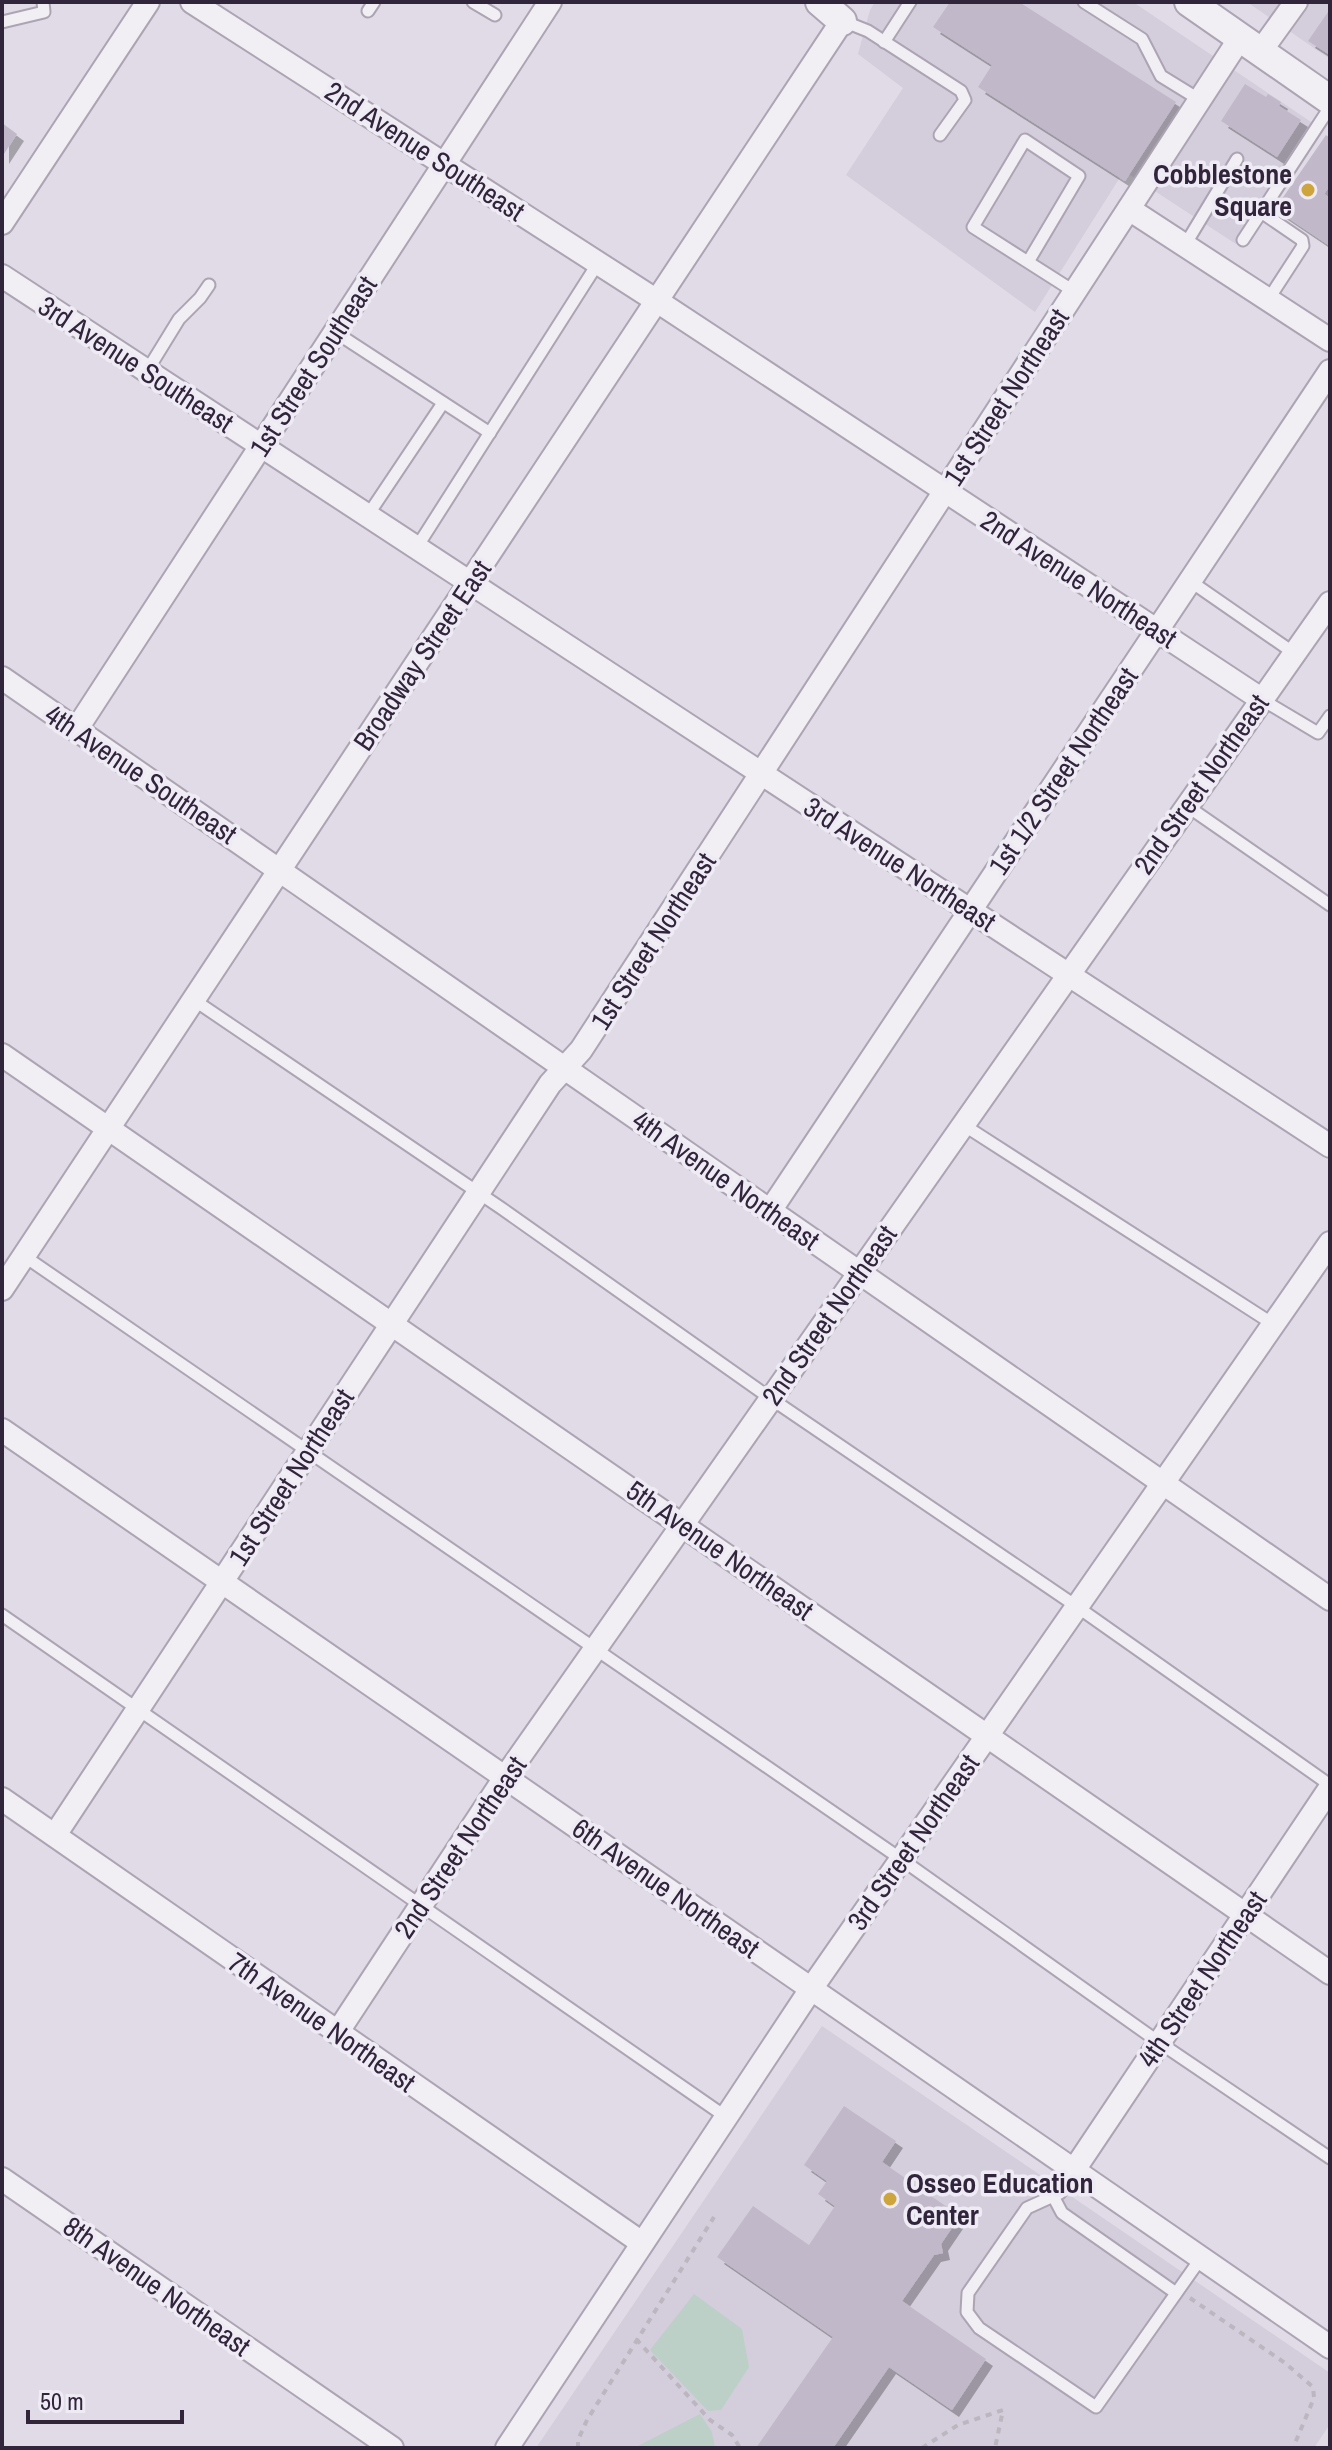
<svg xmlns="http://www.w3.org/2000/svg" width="1332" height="2450" viewBox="0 0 1332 2450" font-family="'Archivo Narrow',sans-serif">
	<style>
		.built { fill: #d4cddb }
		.green { fill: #bcd0c8 }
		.building { fill: #c1b9c9; filter: url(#shadow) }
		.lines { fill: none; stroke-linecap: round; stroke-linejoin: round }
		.service-casing { stroke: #aca4b3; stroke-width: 15 }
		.minor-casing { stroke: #aca4b3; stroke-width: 26 }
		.tertiary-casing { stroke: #aca4b3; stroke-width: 32 }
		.path { stroke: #bbb6c0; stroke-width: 4; stroke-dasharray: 6 6; stroke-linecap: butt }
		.service { stroke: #f1eef4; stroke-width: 11 }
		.minor { stroke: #f1eef4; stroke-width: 22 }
		.tertiary { stroke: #f1eef4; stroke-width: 28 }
		.poi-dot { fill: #cea53d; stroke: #efebf4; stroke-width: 3 }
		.labels { text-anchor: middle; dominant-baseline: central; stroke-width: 7; stroke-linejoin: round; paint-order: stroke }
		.street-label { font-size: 28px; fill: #31253c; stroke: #efebf4 }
		.poi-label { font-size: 28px; font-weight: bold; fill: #31253c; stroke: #efebf4; text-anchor: end }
	</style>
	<defs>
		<filter id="shadow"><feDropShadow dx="7" dy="7" stdDeviation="0" flood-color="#0004"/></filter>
	</defs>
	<rect width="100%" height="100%" fill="#e0dbe6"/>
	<!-- built -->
	<g class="built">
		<polygon points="875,2 1133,2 1314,124 1236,244 1124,171 1035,312 846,175 903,88 858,54 870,10"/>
		<polygon points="1247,2 1330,2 1330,59"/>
		<polygon points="822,2026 1330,2373 1330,2424 1314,2448 536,2448"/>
	</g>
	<!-- green -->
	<g class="green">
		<polygon points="694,2294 742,2329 749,2367 721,2410 708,2411 650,2350"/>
		<polygon points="700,2414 712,2432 715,2448 634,2448"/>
	</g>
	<!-- building -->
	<g class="building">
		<polygon points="950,2 1019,2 1176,102 1125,181 978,87 992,65 933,27"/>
		<polygon points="1330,9 1330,55 1308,41"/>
		<polygon points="1245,84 1266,97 1268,94 1281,102 1279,106 1301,120 1277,157 1221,121"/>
		<polygon points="2,123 17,134 2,157"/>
		<polygon points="1326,135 1330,138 1330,185 1324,194 1330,198 1330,246 1275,209"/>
		<polygon points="844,2106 896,2141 882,2162 960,2216 941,2244 943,2253 934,2255 902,2301 986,2359 952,2410 889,2367 833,2448 756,2448 833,2337 717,2257 753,2206 809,2245 835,2206 818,2194 827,2181 804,2165"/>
	</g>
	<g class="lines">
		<!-- service casing -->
		<g class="service-casing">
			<g id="service">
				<polyline points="473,2 495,15"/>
				<polyline points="1084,2 1142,39 1161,76 1200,100"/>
				<polyline points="368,11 374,2"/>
				<polyline points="843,21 868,31 961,91 965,100 940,135"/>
				<polyline points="2,22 44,12 43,2"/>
				<polyline points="884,42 910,2"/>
				<polyline points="1261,212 1302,240 1303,246 1268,300"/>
				<polyline points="1243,240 1330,107"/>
				<polyline points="1185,245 1237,159"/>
				<polyline points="1028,262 1079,176 1025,140 973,227 1075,292"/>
				<polyline points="335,332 490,433"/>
				<polyline points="147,371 179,319 200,298 209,285"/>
				<polyline points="368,515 443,403"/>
				<polyline points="417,547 598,263"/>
				<polyline points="1190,581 1294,653"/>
				<polyline points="1261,699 1318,733 1330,716"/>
				<polyline points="1187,806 1330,905"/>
				<polyline points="194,1000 501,1208 770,1398 1076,1606 1330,1785"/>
				<polyline points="962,1124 1273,1324"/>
				<polyline points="24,1256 901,1859 1160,2043 1330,2158"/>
				<polyline points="2,1615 726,2117"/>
				<polyline points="1074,2170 1060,2193 1027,2208 968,2293 967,2312 979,2328 1096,2407 1201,2258"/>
				<polyline points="1053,2196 1062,2213 1176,2293"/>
			</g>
		</g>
		<!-- minor casing -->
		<g class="minor-casing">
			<g id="minor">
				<polyline points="192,2 657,301 1261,699"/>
				<polyline points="1260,52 1296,2"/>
				<polyline points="1129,209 1330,340"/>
				<polyline points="2,223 148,2"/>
				<polyline points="2,276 1330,1146"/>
				<polyline points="2,678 1330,1599"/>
				<polyline points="76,730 550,2"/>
				<polyline points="2,1055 1330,1973"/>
				<polyline points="770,1211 1330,371"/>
				<polyline points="2,1289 842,21"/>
				<polyline points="2,1430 1330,2347"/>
				<polyline points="2,1799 642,2243"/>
				<polyline points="55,1835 550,1084 581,1050 1240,38"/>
				<polyline points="337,2033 506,1776 1330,603"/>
				<polyline points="1074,2170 1330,1788"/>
				<polyline points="2,2179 392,2448"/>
				<polyline points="507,2448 811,1989 1330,1243"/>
			</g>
		</g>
		<!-- tertiary casing -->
		<g class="tertiary-casing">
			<g id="tertiary">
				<polyline points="820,2 842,21"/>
				<polyline points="1189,2 1330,100"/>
			</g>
		</g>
		<!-- path -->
		<g class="path">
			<polyline points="1190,2298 1285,2363 1313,2387 1314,2398 1293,2448"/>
			<polyline points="636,2339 710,2420 732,2435 740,2448"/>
			<polyline points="578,2448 578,2440 587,2420 714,2217"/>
			<polyline points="922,2448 958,2425 1003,2410 995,2448"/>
		</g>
		<!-- service -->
		<use href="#service" class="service"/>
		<!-- minor -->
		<use href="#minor" class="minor"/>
		<!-- tertiary -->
		<use href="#tertiary" class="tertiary"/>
	</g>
	<!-- markers -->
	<g class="poi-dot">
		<circle cx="1308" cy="190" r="8"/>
		<circle cx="890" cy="2199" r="8"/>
	</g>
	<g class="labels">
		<!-- street labels -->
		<g class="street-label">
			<text transform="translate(425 151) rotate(33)">2nd Avenue Southeast</text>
			<text transform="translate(136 364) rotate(33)">3rd Avenue Southeast</text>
			<text transform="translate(313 366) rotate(-57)">1st Street Southeast</text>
			<text transform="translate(1006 397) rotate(-57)">1st Street Northeast</text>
			<text transform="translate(1079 579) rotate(33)">2nd Avenue Northeast</text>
			<text transform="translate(422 655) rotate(-56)">Broadway Street East</text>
			<text transform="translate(1063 771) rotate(-56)">1st 1/2 Street Northeast</text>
			<text transform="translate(141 774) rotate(34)">4th Avenue Southeast</text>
			<text transform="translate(1201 784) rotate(-55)">2nd Street Northeast</text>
			<text transform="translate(900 864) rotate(33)">3rd Avenue Northeast</text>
			<text transform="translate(653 941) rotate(-57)">1st Street Northeast</text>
			<text transform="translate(726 1180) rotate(35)">4th Avenue Northeast</text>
			<text transform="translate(829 1315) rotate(-55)">2nd Street Northeast</text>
			<text transform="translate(291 1477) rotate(-57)">1st Street Northeast</text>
			<text transform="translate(720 1550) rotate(35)">5th Avenue Northeast</text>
			<text transform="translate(913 1842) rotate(-55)">3rd Street Northeast</text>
			<text transform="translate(460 1847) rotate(-56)">2nd Street Northeast</text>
			<text transform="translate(666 1888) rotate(35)">6th Avenue Northeast</text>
			<text transform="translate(1202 1979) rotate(-56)">4th Street Northeast</text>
			<text transform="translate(322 2022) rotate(35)">7th Avenue Northeast</text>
			<text transform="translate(157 2286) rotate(35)">8th Avenue Northeast</text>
		</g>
		<!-- poi labels -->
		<g class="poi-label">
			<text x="1292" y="174">Cobblestone<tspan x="1292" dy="32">Square</tspan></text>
			<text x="906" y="2183" text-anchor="start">Osseo Education<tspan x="906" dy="32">Center</tspan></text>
		</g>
	</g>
	<!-- border -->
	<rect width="1332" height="2450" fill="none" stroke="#31253c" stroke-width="8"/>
	<!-- scale -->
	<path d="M28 2410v12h154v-12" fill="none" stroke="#31253c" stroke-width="4"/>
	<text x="40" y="2410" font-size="24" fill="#31253c" stroke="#efebf4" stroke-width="6" paint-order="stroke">50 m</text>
</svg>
